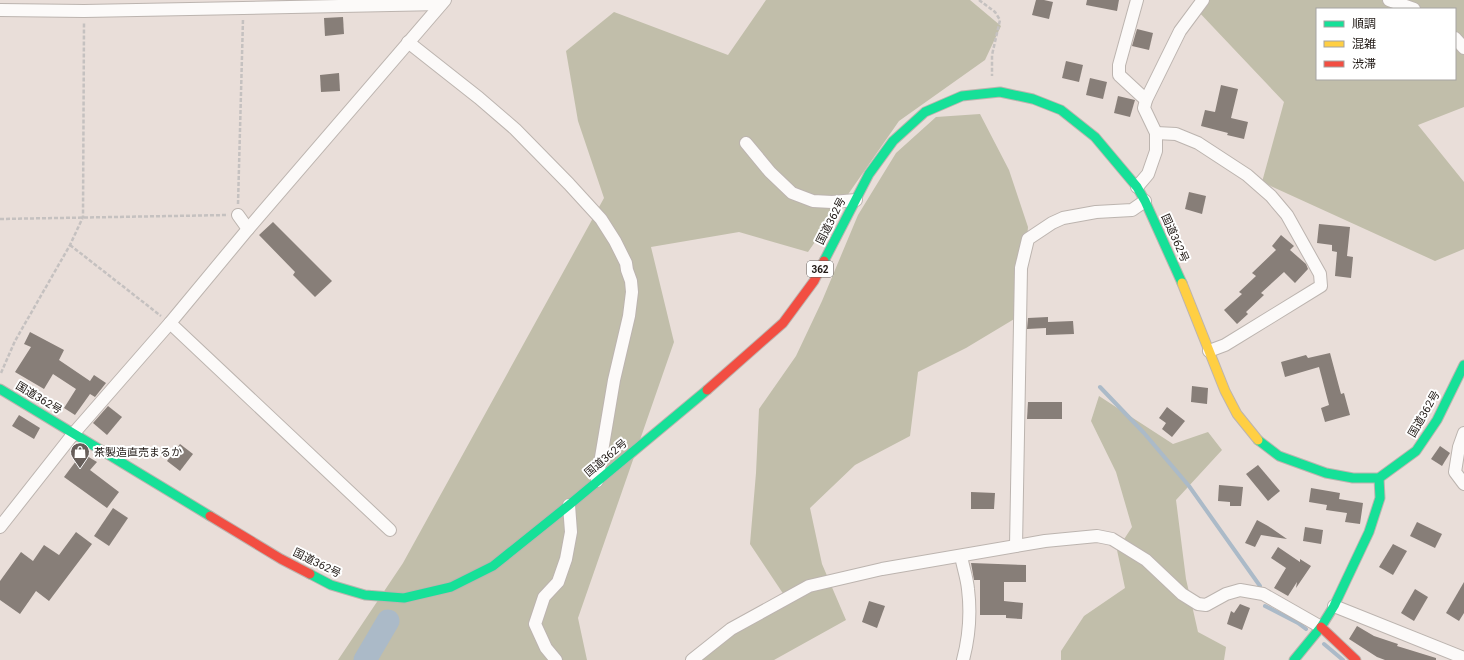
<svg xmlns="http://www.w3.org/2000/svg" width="1464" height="660" viewBox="0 0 1464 660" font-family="Roboto,'Noto Sans JP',sans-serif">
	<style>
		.forest { fill: #c1beaa; fill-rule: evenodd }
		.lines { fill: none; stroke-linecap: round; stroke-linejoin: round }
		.stream { stroke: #abbac8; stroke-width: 4 }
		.river { stroke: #abbac8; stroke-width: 23 }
		.building { fill: #877e78 }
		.street-casing { stroke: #bcb4af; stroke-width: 14 }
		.fast-casing { stroke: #bcb4af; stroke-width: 11 }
		.slow-casing { stroke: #bcb4af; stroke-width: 11 }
		.jam-casing { stroke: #bcb4af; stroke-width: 11 }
		.path { stroke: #c5c1c0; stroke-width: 2.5; stroke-dasharray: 4 2; stroke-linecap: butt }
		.street { stroke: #fcfaf9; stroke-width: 12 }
		.fast { stroke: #16e098; stroke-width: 9 }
		.slow { stroke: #ffcf43; stroke-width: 9 }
		.jam { stroke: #f24e42; stroke-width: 9 }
		.labels { text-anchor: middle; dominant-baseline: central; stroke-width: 4; stroke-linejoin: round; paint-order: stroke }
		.shield { fill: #fff; stroke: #635e5b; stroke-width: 1 }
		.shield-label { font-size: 10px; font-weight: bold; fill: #201915 }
		.street-label { font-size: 11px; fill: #201915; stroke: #fff }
		.poi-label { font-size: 11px; fill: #201915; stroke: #fff; text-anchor: start }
	</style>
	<rect width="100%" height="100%" fill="#e9ded9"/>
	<!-- forest -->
	<g class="forest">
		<polygon points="766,0 970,0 1001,26 985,60 899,121 808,252 739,232 651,247 674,342 578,618 587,660 338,660 403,563 604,198 578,121 566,51 614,12 728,55"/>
		<path d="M1204,0h260v107l-46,18 46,57v67l-29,12 -173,-79 22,-80 -88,-93zM1317,9h138v70h-138z"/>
		<polygon points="980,114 1009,170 1028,227 1021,315 966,348 918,372 910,436 855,465 810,508 822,564 846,620 774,660 695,660 786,598 750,544 756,473 759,409 796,356 822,301 858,215 896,153 936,117"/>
		<polygon points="1099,396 1173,444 1208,432 1222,450 1176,500 1186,579 1198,632 1226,647 1224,660 1061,660 1061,651 1084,616 1125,588 1117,550 1132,527 1116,472 1091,421"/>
	</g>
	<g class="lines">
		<!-- stream -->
		<g class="stream">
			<polyline points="1100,387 1144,433 1189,486 1260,586"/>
			<polyline points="1265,606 1298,623 1306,629"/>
			<polyline points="1324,644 1343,660"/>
		</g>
		<!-- river -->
		<polyline class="river" points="365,660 388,621"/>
	</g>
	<!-- building -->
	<g class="building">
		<polygon points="1036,0 1044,0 1053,2 1049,19 1032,15"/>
		<polygon points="1087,0 1119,0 1117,11 1086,5"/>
		<polygon points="343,17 344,34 325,36 324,18"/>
		<polygon points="1137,29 1153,33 1149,50 1132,46"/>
		<polygon points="1066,61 1083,65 1079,82 1062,78"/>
		<polygon points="339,73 340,91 321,92 320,75"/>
		<polygon points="1090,78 1107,82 1103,99 1086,95"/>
		<polygon points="1221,85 1238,89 1231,118 1248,122 1244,139 1227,135 1228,133 1201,126 1205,110 1215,112"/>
		<polygon points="1118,96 1135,100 1130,117 1114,113"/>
		<polygon points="1189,192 1206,196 1202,214 1185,209"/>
		<polygon points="273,222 332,281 315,297 293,275 295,272 259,235"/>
		<polygon points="1319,224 1350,227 1347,256 1353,257 1351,278 1335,276 1337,252 1332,251 1332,245 1317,243"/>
		<polygon points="1281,235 1294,246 1290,250 1306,264 1308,269 1295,283 1284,272 1261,293 1264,295 1246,312 1248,314 1237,324 1224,310 1242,294 1239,292 1256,276 1252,273 1276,250 1272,246"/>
		<polygon points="1048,317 1048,322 1073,321 1074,334 1046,335 1046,328 1027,329 1028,318"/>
		<polygon points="30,332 64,350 59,360 90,381 94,375 106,383 95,397 90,394 75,415 64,408 76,389 53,374 44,389 15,372 31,347 24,344"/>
		<polygon points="1330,353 1341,394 1344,393 1350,415 1325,422 1321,408 1329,405 1319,367 1285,377 1281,362 1306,355 1308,358"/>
		<polygon points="1192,386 1208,388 1207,404 1191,402"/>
		<polygon points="1028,402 1062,402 1062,419 1027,419"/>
		<polygon points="108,406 122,417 107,435 93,423"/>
		<polygon points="1167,407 1185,421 1172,437 1162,429 1166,423 1159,418"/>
		<polygon points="19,415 40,428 34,439 12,426"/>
		<polygon points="180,444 193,454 180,471 167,461"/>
		<polygon points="1440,446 1450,453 1442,466 1431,459"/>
		<polygon points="82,453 97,462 90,470 119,492 107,508 64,477"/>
		<polygon points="1258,465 1280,491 1268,501 1246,474"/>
		<polygon points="1219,485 1243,487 1241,506 1230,506 1230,502 1218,501"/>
		<polygon points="1311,488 1340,493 1339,499 1363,503 1360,524 1345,522 1347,513 1326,510 1327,505 1309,502"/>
		<polygon points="971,492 995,493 994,509 971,509"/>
		<polygon points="113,508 128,518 109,546 94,536"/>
		<polygon points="1257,520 1268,526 1287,539 1261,535 1255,547 1245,543"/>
		<polygon points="1417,522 1442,534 1435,548 1410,536"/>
		<polygon points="1305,527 1323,530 1321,544 1303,541"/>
		<polygon points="76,532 92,544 49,601 36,591 20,614 0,600 0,581 21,552 33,561 44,545 59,555"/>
		<polygon points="1393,544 1407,551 1393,575 1379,567"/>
		<polygon points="1278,547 1300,562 1300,559 1311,566 1296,588 1297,582 1288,596 1274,588 1286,568 1271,558"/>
		<polygon points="971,563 1026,565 1026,582 1004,582 1004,601 1023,603 1022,619 1006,618 1006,615 980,615 980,580 974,580"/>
		<polygon points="1464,582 1464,613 1459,621 1446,613"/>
		<polygon points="1415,589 1428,597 1414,621 1401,613"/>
		<polygon points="869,601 885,606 877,628 862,622"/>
		<polygon points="1240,604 1250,608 1242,630 1227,624 1231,611 1234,613"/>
		<polygon points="1357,626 1374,636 1398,644 1397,646 1436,658 1436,660 1385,660 1377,657 1349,639"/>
	</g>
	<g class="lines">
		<!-- street casing -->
		<g class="street-casing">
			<g id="street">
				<polyline points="1137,0 1119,65 1119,75 1146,100"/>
				<polyline points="1389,0 1414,9"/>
				<polyline points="0,10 84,11 441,4"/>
				<polyline points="1455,38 1464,48"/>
				<polyline points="408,42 479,98 515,129 569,184 601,219 615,241 626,263 627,270 631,281 632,292 629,316 614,380 597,481"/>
				<polyline points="1156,133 1176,134 1198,143 1247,175 1271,196 1287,215 1320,274 1321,286 1225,345 1209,351"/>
				<polyline points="746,143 770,172 792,193 813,201 832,202 856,200"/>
				<polyline points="1137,187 1148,174 1156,151 1156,133 1144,108 1146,100 1180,31 1203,0"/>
				<polyline points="238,215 248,229"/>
				<polyline points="170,323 390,530"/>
				<polyline points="1464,433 1459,447 1455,472 1464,484"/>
				<polyline points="0,527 74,433 170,323 248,229 445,0"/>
				<polyline points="1016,546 1021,268 1028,239 1052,223 1063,218 1096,212 1132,210 1145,201"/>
				<path d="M961,556c2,11 6,22 7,33 3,24 1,48 -5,71"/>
				<polyline points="1334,606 1464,658"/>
				<polyline points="556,660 546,648 535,624 544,597 558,582 566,559 571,532 569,505"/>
				<polyline points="692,660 731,629 809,586 882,569 1045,541 1097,536 1112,539 1146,560 1182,594 1198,604 1206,605 1226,594 1240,590 1263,594 1321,627"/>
			</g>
		</g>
		<!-- fast casing -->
		<g class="fast-casing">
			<g id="fast">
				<polyline points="824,261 869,174 893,141 925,112 962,96 1000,92 1033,99 1061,110 1095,137 1137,187 1145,201 1182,283"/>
				<polyline points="0,389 210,516"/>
				<polyline points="1258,440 1279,456 1326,473 1353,478 1379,478 1416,451 1437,420 1464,365"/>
				<polyline points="310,574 331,585 365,595 404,598 451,587 493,566 569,505 707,390"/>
				<polyline points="1294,660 1321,627 1334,606 1369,532 1380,498 1379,478"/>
			</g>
		</g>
		<!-- slow casing -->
		<g class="slow-casing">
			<polyline id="slow" points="1182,283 1225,391 1237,414 1258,440"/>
		</g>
		<!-- jam casing -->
		<g class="jam-casing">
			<g id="jam">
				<polyline points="707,390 783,323 814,281 824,261"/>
				<polyline points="210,516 281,559 310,574"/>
				<polyline points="1321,627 1356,660"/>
			</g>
		</g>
		<!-- path -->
		<g class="path">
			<polyline points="979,0 995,12 1000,20 992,55 992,76"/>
			<polyline points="238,204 243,19"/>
			<polyline points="0,219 228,215"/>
			<polyline points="70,245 161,316"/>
			<polyline points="1,373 15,341 70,245 83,217 84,23"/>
		</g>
		<!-- street -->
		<use href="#street" class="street"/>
		<!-- fast -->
		<use href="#fast" class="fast"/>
		<!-- slow -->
		<use href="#slow" class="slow"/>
		<!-- jam -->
		<use href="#jam" class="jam"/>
	</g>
	<!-- icons -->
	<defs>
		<g id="shop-pin" transform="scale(1)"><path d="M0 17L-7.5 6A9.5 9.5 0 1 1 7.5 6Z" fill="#665e5a" stroke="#fff"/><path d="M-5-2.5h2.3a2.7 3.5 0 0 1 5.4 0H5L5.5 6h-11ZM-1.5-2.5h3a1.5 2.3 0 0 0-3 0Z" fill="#fff"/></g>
	</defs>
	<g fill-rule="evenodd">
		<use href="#shop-pin" x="80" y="452"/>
	</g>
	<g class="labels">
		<!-- shield labels -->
		<rect class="shield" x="807" y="261" width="26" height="16" rx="3"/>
		<g class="shield-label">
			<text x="820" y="269">362</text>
		</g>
		<!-- street labels -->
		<g class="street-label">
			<text transform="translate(831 221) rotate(-63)">国道362号</text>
			<text transform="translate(1175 238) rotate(66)">国道362号</text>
			<text transform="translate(39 398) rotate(31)">国道362号</text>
			<text transform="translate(1424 414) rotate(-60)">国道362号</text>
			<text transform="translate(606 458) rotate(-40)">国道362号</text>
			<text transform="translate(317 563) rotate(26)">国道362号</text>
		</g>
		<!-- poi labels -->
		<g class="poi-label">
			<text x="94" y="452">茶製造直売まるか</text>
		</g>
	</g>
	<!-- legend -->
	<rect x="1316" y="8" width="140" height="72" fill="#ffffff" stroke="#a6a3a1"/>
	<rect x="1324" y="21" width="20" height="6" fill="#16e098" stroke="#a6a3a1"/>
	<text x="1352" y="28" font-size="12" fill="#201915">順調</text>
	<rect x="1324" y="41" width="20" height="6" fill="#ffcf43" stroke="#a6a3a1"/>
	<text x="1352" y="48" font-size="12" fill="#201915">混雑</text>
	<rect x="1324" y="61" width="20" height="6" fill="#f24e42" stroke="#a6a3a1"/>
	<text x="1352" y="68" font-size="12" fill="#201915">渋滞</text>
</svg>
